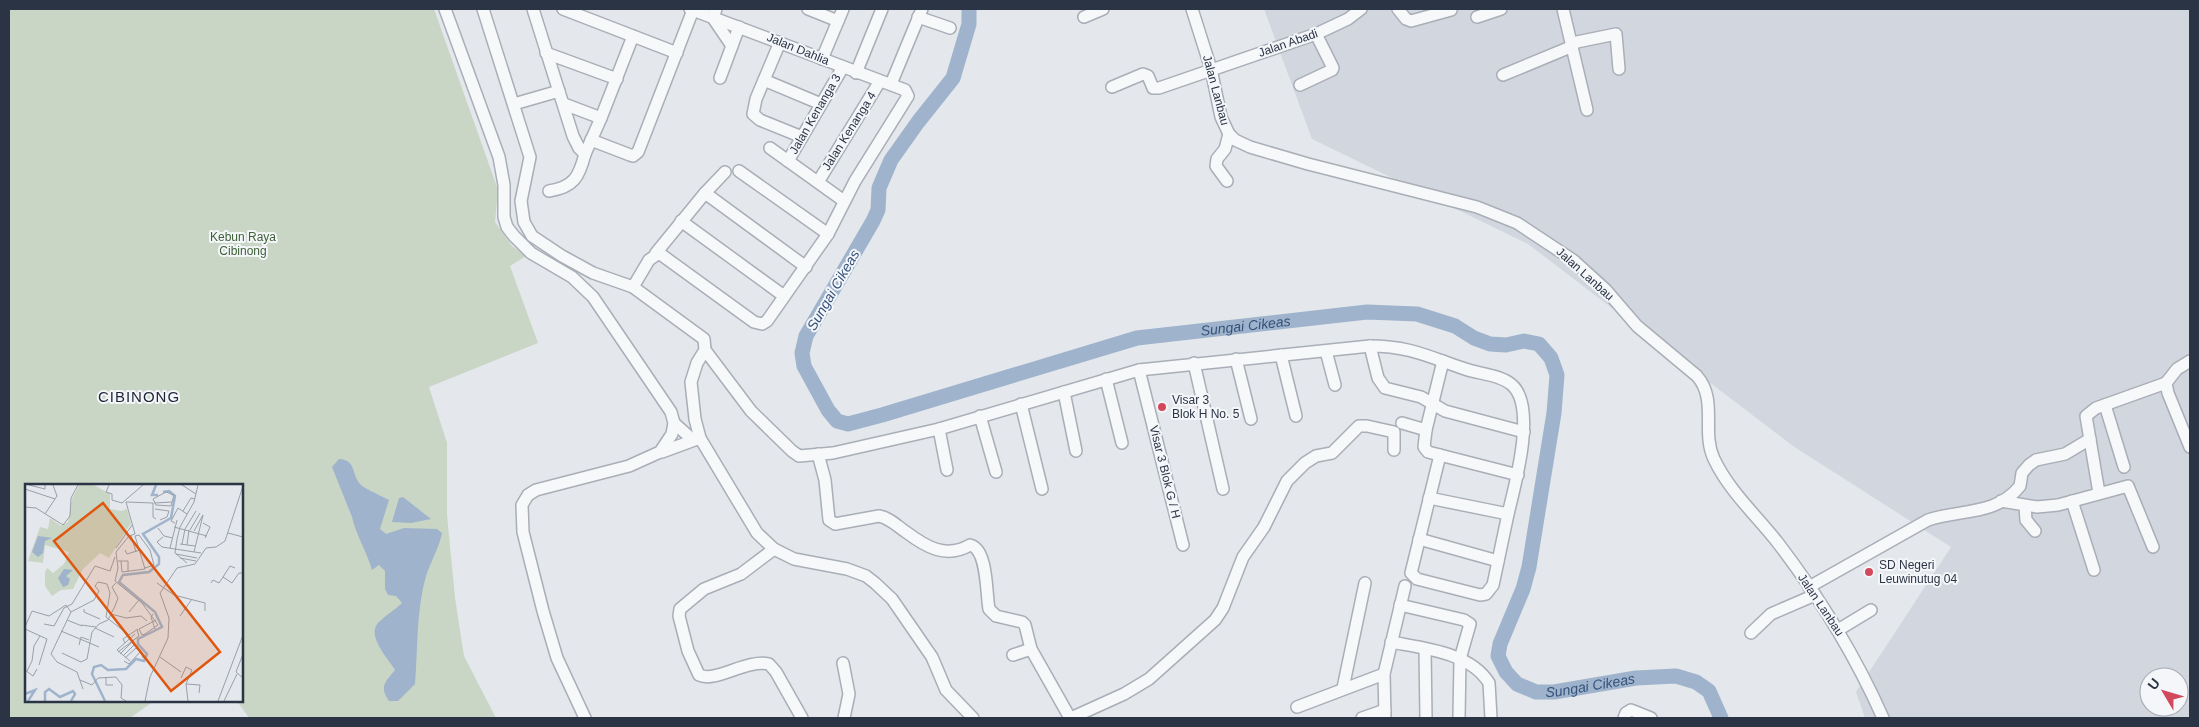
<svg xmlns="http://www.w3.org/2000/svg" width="2199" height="727" viewBox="0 0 2199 727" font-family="Helvetica,sans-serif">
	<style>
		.built { fill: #d2d6de; fill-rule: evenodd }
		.green { fill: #c9d6c5 }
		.water { fill: #9fb4cc }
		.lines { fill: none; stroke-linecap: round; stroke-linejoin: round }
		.river { stroke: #9fb4cc; stroke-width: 15 }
		.minor-casing { stroke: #a9aeb7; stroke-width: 14 }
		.minor { stroke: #f7f8fa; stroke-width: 11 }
		.poi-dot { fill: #d1495b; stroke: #f4f6f9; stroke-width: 2 }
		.labels { text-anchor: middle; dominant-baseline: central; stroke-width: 4; stroke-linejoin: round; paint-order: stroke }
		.street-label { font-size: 12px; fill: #2b3445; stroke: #f4f6f9 }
		.park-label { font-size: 12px; fill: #3f6138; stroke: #f4f6f9 }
		.poi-label { font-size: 12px; fill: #2b3445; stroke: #f4f6f9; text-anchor: start }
		.water-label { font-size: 14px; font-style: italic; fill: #34527a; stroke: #f4f6f9 }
		.quarter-label { font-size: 15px; letter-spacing: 1px; fill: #1d2536; stroke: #f4f6f9 }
		.inset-river { fill: none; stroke: #9fb4cc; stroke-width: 2.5 }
		.inset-road { fill: none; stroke: #9a9fa9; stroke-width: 1 }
		.view { fill: #df570f; fill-opacity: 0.15; stroke: #df570f; stroke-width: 2.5 }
		.inset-edge { fill: none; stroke: #2b3445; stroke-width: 2.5 }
	</style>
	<rect width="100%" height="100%" fill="#e4e7ec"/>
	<!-- built -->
	<path class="built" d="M1264,9h926v709h-325l-9,-26 95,-145 -158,-101 -265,-202 -216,-105zM2149,677h30v30h-30z"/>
	<!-- green -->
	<polygon class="green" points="9,9 434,9 498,190 495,222 512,246 526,256 510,266 538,343 429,387 447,443 447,515 455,598 464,656 496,718 249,718 237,701 241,701 241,486 26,486 26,701 154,701 130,718 9,718"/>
	<!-- water -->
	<g class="water">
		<path d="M339,459c18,1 12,16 22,26 3,3 22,12 28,15l-9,29 6,5 18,-6 33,1 5,4c-3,15 -11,28 -16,43 -10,35 -8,73 -11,108l-17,17h-9c-10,-14 -4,-19 6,-31 -7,-12 -31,-36 -15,-49 7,-7 15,-11 22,-18l-6,-7 -8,-1 -3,-6v-18l-6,-6 -7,5c-5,-18 -16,-35 -20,-53l-20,-50z"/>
		<polygon points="403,497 431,519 411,523 392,522 399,498"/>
	</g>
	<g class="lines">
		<!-- river -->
		<path class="river" id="s1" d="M969,9v15l-16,54 -35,44 -27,38 -12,28 -1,22 -5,11 -67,115 -4,17 2,13 24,44 9,11 11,3 34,-9 255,-77 230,-26 50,2 38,12 19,12 16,6 16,1 18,-4 15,3 12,14 6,17 -3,38 -25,154 -6,22 -23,55 -2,12 8,16 11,12 19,8h18l82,-14 40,-2 20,6 13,9 12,27"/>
		<!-- minor casing -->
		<g class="minor-casing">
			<g id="minor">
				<polyline points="445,9 499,157 504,185 504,217 507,227 514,236 531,253 572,277 593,297 671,412 674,423 672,434 660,452 629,466 536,490 528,495 522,505 523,532 543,611 557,658 585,718"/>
				<polyline points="483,9 530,157 521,201 524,222 532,236 562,256 593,273 633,287 704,339 705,350 697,363 691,382 695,419 700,438 757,533 774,549 794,559 847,569 866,576 875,583 892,599 932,657 946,690 973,718"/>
				<polyline points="533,9 573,136 579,148 585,154 601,118 633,36"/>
				<polyline points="563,9 677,53"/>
				<polyline points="716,9 713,18 732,46"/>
				<polyline points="808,9 838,21"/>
				<path d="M1192,9l19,60 10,48 8,17 6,6 15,7 58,17 169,43 40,16 56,37 33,30 31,36 60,50c21,24 4,56 17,83 15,32 43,57 64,84 42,55 77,112 105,175"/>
				<polyline points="1398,9 1406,19 1411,21 1451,10"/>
				<polyline points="1563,9 1587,110"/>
				<polyline points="918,17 950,28"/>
				<polyline points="1084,17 1103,9"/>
				<polyline points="1477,17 1501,9"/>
				<polyline points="780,42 756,99 753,114 760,120 802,137"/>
				<polyline points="1572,43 1616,34 1619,69"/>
				<polyline points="546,53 617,79"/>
				<polyline points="822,59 843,9"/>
				<polyline points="856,73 882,9"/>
				<polyline points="1503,75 1573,46"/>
				<polyline points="720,78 739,27"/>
				<polyline points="764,80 821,104"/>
				<polyline points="891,84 922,9"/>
				<polyline points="1300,85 1332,70 1333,68 1316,34"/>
				<polyline points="1112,87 1143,74 1148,76 1153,88 1159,88 1316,34 1348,19 1361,9"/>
				<polyline points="514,104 559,91"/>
				<polyline points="564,104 601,118"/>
				<polyline points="591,140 630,155 633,156 638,152 693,10"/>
				<polyline points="770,148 844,201"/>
				<polyline points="788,161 843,67"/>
				<polyline points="739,171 828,234"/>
				<polyline points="1227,181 1216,166 1217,159 1225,149 1229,134"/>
				<polyline points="818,182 880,81"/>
				<path d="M549,191c25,-4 30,-14 36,-37"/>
				<polyline points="705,193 725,172"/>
				<polyline points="681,221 784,296"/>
				<polyline points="656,253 705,193 806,267"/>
				<polyline points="633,287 649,260 659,253 754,322 762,324 767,321 828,234 855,181 908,96 905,90 690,9"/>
				<polyline points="1370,346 1378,378 1385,388 1421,397 1445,411 1524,432"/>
				<path d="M705,350l46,61 41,40 7,5 34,-3 106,-24 200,-59 231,-24c40,0 59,11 95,23 15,5 36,6 47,16 25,22 3,100 -4,129 -5,23 -10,47 -15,71l-7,9 -6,1 -63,-16 -6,-6 29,-118"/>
				<polyline points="1326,351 1335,385"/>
				<polyline points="1281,355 1296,416"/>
				<polyline points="1236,359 1251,419"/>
				<polyline points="1443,361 1426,430 1424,447 1428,452 1518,475"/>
				<polyline points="1194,363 1223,489"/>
				<polyline points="1139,370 1183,545"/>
				<polyline points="1106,379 1122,443"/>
				<polyline points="2166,383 2177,369 2190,361"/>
				<polyline points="1064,392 1076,451"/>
				<polyline points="1021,404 1042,489"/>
				<polyline points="2105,405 2124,467"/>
				<polyline points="980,416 996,472"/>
				<polyline points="674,423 693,440"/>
				<polyline points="1402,423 1426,430"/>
				<polyline points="939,429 947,470"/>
				<polyline points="662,452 700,438"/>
				<path d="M818,454l7,26 4,40 6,4 44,-8c11,2 18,10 27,16 20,15 40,27 64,13 18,4 16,49 19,64l7,7 26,6 3,3 6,24 39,69"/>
				<polyline points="2099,493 2086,416 2096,408 2166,383 2168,393 2190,447"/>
				<polyline points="1429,498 1508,514"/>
				<polyline points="2001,501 2037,507 2058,505 2128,486 2153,547"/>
				<polyline points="2072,501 2094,570"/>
				<polyline points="2025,506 2026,520 2035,531"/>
				<polyline points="1419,539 1498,561"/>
				<path d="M774,549l-33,25 -37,15 -24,20 -1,7 9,35 11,24c17,8 47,-16 70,-11l7,8 26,46"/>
				<path d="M1809,587l119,-67c32,-11 68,-4 92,-34l2,-13 7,-8 7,-5 29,-6 25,-15"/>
				<polyline points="1400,605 1464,620 1470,624 1460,659 1459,718"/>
				<polyline points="1838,630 1871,610"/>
				<polyline points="1751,633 1771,614 1815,595"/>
				<path d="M1391,642c31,6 79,10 98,41l2,35"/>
				<polyline points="1425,649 1426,718"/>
				<polyline points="1013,655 1031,649"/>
				<polyline points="843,663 849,694 844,718"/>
				<polyline points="1343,688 1365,583"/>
				<polyline points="1297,707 1384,674"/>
				<polyline points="1071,718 1124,694 1149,679 1215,620 1223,608 1243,557 1264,527 1287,481 1305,463 1316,456 1332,453 1359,426 1367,426 1394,432 1394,450"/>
				<polyline points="1362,718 1385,710"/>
				<polyline points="1385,718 1384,674 1405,586"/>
				<polyline points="1624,718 1626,713 1631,710 1651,718"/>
			</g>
		</g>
		<!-- minor -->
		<use href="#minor" class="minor"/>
	</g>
	<!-- markers -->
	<g class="poi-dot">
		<circle cx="1162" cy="407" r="5"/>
		<circle cx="1869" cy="572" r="5"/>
	</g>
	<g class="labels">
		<!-- street labels -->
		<g class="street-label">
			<text transform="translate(1288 43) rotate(-19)">Jalan Abadi</text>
			<text transform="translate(798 49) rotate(22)">Jalan Dahlia</text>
			<text transform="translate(1216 90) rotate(75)">Jalan Lanbau</text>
			<text transform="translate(815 114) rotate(-60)">Jalan Kenanga 3</text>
			<text transform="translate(849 131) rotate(-58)">Jalan Kenanga 4</text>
			<text transform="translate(1585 274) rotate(42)">Jalan Lanbau</text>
			<text transform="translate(1165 472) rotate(76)">Visar 3 Blok G / H</text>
			<text transform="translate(1821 605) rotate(56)">Jalan Lanbau</text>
		</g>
		<!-- park labels -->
		<g class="park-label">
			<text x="243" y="237">Kebun Raya<tspan x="243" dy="14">Cibinong</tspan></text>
		</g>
		<!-- poi labels -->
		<g class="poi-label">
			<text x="1172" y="400">Visar 3<tspan x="1172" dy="14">Blok H No. 5</tspan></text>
			<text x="1879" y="565">SD Negeri<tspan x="1879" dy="14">Leuwinutug 04</tspan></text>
		</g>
		<!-- water labels -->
		<g class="water-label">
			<text transform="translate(833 290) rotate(-60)">Sungai Cikeas</text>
			<text stroke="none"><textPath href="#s1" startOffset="889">Sungai Cikeas</textPath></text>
			<text stroke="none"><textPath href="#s1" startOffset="1625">Sungai Cikeas</textPath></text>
		</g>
		<!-- quarter labels -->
		<g class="quarter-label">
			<text x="139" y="396">CIBINONG</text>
		</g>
	</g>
	<!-- overview -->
	<g transform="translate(25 484)">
		<rect width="218" height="218" fill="#e4e7ec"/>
		<path d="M54,1h15l16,9v15l11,2 6,-2 4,14 -22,35 -9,-5 -17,16 -10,20 -12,1 -9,6 -7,-10v-14l2,-4 6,5 11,-9 5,-12 -24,-7 -2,18 -15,-2 12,-34 8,2 2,-11 11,8 7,-4 4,-23z" fill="#c9d6c5"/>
		<path d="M13,52l14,2 -7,3 -2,12 -5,4 -6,-5zM39,85l9,1 -7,6 4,3 -2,6 -5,2 -5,-9z" fill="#9fb4cc"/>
		<path class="inset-river" d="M131,1l-4,10h6M0,210l10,-4 -7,11M20,217v-9l4,-3 11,8 13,-6 2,3 -4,7M80,217l-13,-27 2,-7 7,-2 7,5 18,-1 10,-10 8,2 3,-7 -9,-10v-5l24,-12 -7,-15 -36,-30 4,-7 26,-3 10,-8v-7l-16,-23 28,-16 4,-22 -6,-5 -6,1"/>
		<path class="inset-road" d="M4,1l16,4v-4M84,1l-3,7 6,2v6l10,3 21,-18M157,1l14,9M0,5l30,10M141,8l8,3 -3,11 -15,-1 -3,-6zM129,19l18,-1M0,23l11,1 27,17 7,-9 1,-18 7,-13M130,25l14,2 -2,6 -7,3M158,27l8,-13 4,1M20,30l12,-18 -4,-11M150,39l-4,-2 7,-13 9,6M178,39l7,4 -5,11M149,43l33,9M133,44l6,8 9,2M165,46l10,-17M169,47l9,-16M203,49l15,4M106,51l5,17M138,53l-6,5 5,5 39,6M155,60l15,2M157,60l3,-15 11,-18M162,61l2,-15M91,64l16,-23M145,64l7,-28M100,66l2,4 13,-4M169,68l9,-37M151,70l21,4M155,74l16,3M93,77h3l1,11 23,-3 -10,-33 4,-1 11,15 4,15 -9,3M96,77h7v11M162,79l-12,-10 2,-14 3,-12 14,-25 4,-17M210,84l-5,-2 -7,11 9,6 7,-10h4M132,99l17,12 31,8v8M186,99l2,-3 6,3 4,-6M82,100l3,9 -4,24 23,18M59,125v3l16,7M104,128l10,-12M86,130l15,4 15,-2 6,5M128,130l-2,3 4,12M155,132l12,-17M42,136l15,6M19,140l10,2 10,-18 8,-4 23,-38 15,5 5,-14M56,141l15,2M0,143l7,-16 17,5 17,-11 5,7M70,144l19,9M0,145l22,10 -8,26M36,147l38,16M120,150l13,-9 -16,-22 -27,-22 3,-13 -2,-16 13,-16 6,-2 -9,-32 27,1v14l3,2M120,150l-3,1 -3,-6 17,-9M100,159l-2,-4 15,-10M54,161l2,-8 8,3M93,168l21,-16 -2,-6M37,169l19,9 6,-3 5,-27 7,-8 9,-4 7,-14 3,-8 -6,-11 4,-4M26,170l20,-42 23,-12 5,-9 -4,-5 3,-4 9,2M26,170l6,8 20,10 6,17M95,170l16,-16M218,170l-7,18 7,6M98,172l11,-11 -1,-2M135,173l21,15M100,174l11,-10 2,2M99,177l5,3 12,-13 2,7M105,177l-13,-11 18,-16M0,186l8,6 4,-7M2,187l5,-10 2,-15 6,-10M81,193v8h7M156,194l5,-11 6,3 -6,14 2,17M55,196l12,5 6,-7 18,-1 6,8 -1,13 5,3M161,200l14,1 -1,8M120,217l5,-24 18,-39 1,-20 -9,-25 17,-25 18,-4 11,-16 10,-1 9,-6 18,-55M193,217l25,-66M199,217l13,-27"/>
		<path class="view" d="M78,19l117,149 -49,39 -117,-150z"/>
		<rect width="218" height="218" class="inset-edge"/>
	</g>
	<!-- border -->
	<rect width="2199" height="727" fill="none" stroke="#2b3445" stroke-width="20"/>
	<!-- north arrow -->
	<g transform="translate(2164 692) rotate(308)"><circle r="24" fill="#f4f6f9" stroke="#a4a8b1"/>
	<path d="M0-4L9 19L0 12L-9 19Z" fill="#d1495b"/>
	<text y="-8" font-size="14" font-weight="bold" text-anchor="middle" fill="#2b3445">U</text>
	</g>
</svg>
